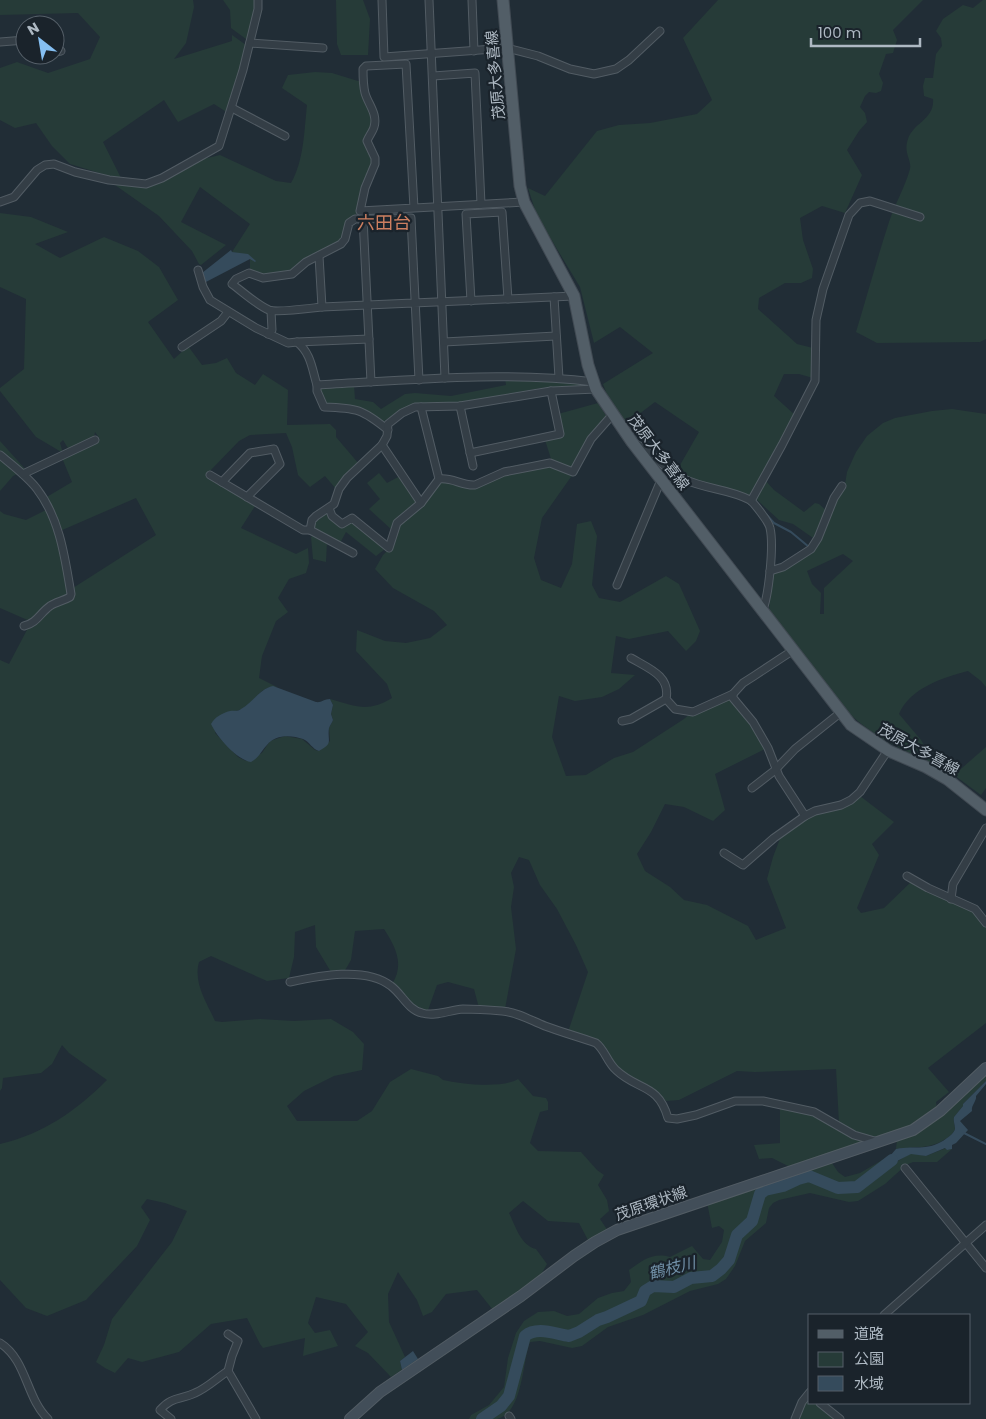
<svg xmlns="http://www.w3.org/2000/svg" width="986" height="1419" viewBox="0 0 986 1419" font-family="Poppins,'Noto Sans JP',sans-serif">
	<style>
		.green { fill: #263b38; fill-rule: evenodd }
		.water { fill: #354b5c }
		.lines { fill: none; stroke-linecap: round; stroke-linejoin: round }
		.stream { stroke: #354b5c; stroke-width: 2 }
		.river { stroke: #354b5c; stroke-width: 12 }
		.minor-casing { stroke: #525c64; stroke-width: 9 }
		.secondary-casing { stroke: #525c64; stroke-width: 12 }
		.primary-casing { stroke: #414a53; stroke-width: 13 }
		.minor { stroke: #343e46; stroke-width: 7 }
		.secondary { stroke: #424e59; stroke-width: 10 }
		.primary { stroke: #525e67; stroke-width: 11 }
		.labels { text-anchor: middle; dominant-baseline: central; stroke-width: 4.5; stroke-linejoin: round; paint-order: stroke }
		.street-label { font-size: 15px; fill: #aeb9c3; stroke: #1a232b }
		.water-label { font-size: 16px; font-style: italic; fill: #708fa6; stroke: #1a232b }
		.quarter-label { font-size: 18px; fill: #cd7f60; stroke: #1a232b }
	</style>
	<rect width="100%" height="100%" fill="#212d36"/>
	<!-- green -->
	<g class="green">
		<polygon points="0,0 193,0 194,7 186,43 174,59 232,41 232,35 246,45 228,113 214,104 178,122 164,100 103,142 122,180 70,164 52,146 36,123 15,128 0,120 0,68 17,62 48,73 90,59 100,37 78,13 0,15"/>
		<polygon points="223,0 256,0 256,10 249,37 246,39 231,28 230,10"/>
		<polygon points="336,0 363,0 370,19 368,55 341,55 337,44"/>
		<polygon points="718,0 923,0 893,30 897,40 893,53 886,54 879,74 883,83 881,91 876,93 869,92 865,96 860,107 865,113 867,122 859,131 847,150 862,175 845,213 822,206 800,218 803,240 813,269 812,278 801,283 785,283 759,298 758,309 797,344 813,348 813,378 799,374 784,374 774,396 795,415 752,494 746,497 683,476 676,472 699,432 655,402 626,424 609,400 603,384 653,353 620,327 594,343 580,287 537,216 528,188 545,196 597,131 619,125 650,123 697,114 712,100 683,38"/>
		<path d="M983,0h3v339l-6,3 -103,1 -21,-11c11,-36 21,-73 33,-110 6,-18 16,-35 21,-53 2,-9 -7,-16 -2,-30 5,-16 27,-20 25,-40l-9,-3 -1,-10 2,-8h8l3,-24 6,-8 -1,-8 -5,-7 7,-12 20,-14 10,3z"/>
		<path d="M315,72l17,1 26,8 3,-1 12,35 -1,11 -4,8 5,30 -17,50 -13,25 -52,33 -28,3 -13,-4v-12l-4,-4 -14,-3 18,-28 -50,-37 -19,35 45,23 -25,20 -2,-1 -7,-13 -33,-35 -44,-31 2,-2 28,3 58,-27 17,-4 56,26 15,2c13,-23 13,-51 16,-78l-25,-17 6,-13z"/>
		<path d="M0,213l31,4 37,15 -33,12 25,14 44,-21 34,14 21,16 19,33 -30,22 26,37 14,-13 14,19 14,-2 11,-5 9,15 19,12 8,-11 25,16 -1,35 43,-1 6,6v7l23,27 -23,25 -11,-13 -15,11 -12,-12 -6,-28 -6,-14 -36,2 -11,6 -30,31 -3,5 49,29 -14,22 55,26 12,-6 1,15 -3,10 -17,6 -11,19 10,14 -12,9 -14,35 -3,22 18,9c-23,-2 -22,25 -46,24l-16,22 23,24 8,4 16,-8 8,-12 15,-5 17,3 13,11 4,1 11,-10 -1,-13 4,-8 -2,-6 2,-9 -3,-6c26,7 37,14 62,-1l-5,-14 -31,-33 1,-21 28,11 21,2 24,-5 17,-13 -13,-14 -41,-23 -18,-19 8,-14 10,-10 8,-22 40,-42 32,7 29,-13 47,-10 24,9 -31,44 -8,40 7,22 20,8 11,-24 5,-40 14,-3 6,15 -5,49 7,13 21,4 46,-26 13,8 21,47 -4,10 -10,10 -18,-20 -39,8 -13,-3 -5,37 24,2 -16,14 -17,8 -27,4 -16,-5 -7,41 14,39 20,-1 28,-17 19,-6 51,-33 11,-10 36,-15 36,54 -52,26 10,36 -12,11 -29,-14 -19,-3 -14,28 -14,22 8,17 25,16 14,13 23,5 41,21 8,14 30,-12 -19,-49 6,-22 8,-21 33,-23 46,-17 34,26 -22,22 7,11 -22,53 4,5 23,-5 27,-26 62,29 13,14v98l-58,45 21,24 -13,10 1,7c-22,14 -50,34 -77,25 -7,-2 -15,-8 -21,-11l-3,-54 -81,3 -18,-1 -58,29 -13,1 -9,-8 -39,-24 -12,-20 -38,-17 20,-60 -12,-27 -19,-36 -17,-24 -11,-25 -10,-3 -8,16 3,14 -3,20 5,42 -11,60 -26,-1 -5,-19 -26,-7 -11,3 -10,28 -13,-6 -22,-23c13,-20 3,-38 -8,-55l-29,2 -4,29 -7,12h-13l-15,-25 -1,-22 -20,7 -1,25 -5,21 -22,3 -56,-25 -12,6c-6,21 8,41 16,59l7,1 38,-3 34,2 37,-2 22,13 11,12 -2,26 -28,6 -30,15 -17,15 10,15h60l15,-10 18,-29 21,-13 27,7 5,4c18,4 59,9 75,-1l15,17 13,2 2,4v8l-8,2 -10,31 8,8 43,1 16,18 7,5 -6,10 9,15 2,11 -9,8 8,12 -19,11 -10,-19 -31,-2 -25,-20 -14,12c6,12 12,33 27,36l11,15 -9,16 -45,30 -16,-20 -31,4 -14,18 -9,4 -6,-16 -19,-28 -10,22 1,28 16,35 -5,4 2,9 -11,7 -23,-24 -13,-7 13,-14 -22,-28 -30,-7 -8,26 7,10 15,-3 8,16 -35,10 2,-18 -42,10 -3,-4 -13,-26 -36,6 -32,28 -37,10 -14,-4 -13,15 -10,-5 -9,-6 8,-17 8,-26 60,-77 15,-31 -22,-8 -18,-4 -6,8 9,13 -13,26 -51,54 -39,16 -21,-8 -26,-28v-136c43,-10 76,-33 107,-64l-38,-27 -7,-8 -10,19 -11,9 -38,5 -1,10 -2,3v-431l9,4 19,-36 20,-19 19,-7 6,-14 83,-53 -20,-37 -76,33 -15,-33 27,-16 -10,-24 38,-19 -5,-7 -1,5 -25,13 -6,-10 -3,3 3,10 -27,-16 -36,-46v-3l24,-19 2,-70 -26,-12z"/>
		<polygon points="505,378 586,383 588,385 541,388 460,403 417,404 406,407 384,421 381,421 368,412 326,405 320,390 323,387 354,385 355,399 373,402 381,409 405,394 415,393 451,396 506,385"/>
		<polygon points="598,403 607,417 572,468 552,462 545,440 562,436 558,414"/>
		<path d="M952,409l34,5v273l-5,-6 -13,-10c-26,7 -58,17 -69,43l22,26 16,26c-34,-16 -65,-29 -92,-57l-76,-98 2,-38 41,-23 19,-41 14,-25 2,-12 9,-20 11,-16 16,-13 12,-5 37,-7zM843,554l10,7 -29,27v26h-4l1,-21 -9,-9 -5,-13z"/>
		<polygon points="0,441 26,470 13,476 0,491"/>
		<polygon points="379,473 387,483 400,476 417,500 417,505 392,530 369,509 380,499 367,483"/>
		<polygon points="765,480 774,490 804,512 815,503 819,504 827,511 816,540 793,524 779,520 756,499 756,495"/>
		<polygon points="46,510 58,531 69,594 32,622 0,608 0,511 4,514 26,520"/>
		<polygon points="326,512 340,528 347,523 355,522 385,549 376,556 346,532 340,543 313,530 314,521"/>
		<polygon points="314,535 327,542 326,562 313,559 311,537"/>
		<polygon points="986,747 986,788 981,795 954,775"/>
		<path d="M986,1074v7l-23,23v2l-9,11c-1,4 1,7 1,12 -1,4 -5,7 -8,9 -17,12 -32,8 -51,11l1,-10z"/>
		<polygon points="780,1106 815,1115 866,1141 792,1168 772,1158 759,1159 754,1145 780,1143"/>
		<path d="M946,1148l1,2 5,-1 -15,13h-24l-7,3 -21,19 -27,17 -9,1 -39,-9 -31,7 -6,3 -4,5 -3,15 -21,18 -10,25 -9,13 -8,5 -28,7 -47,24 -35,12 -26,19 -10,2 -32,-7 -10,1c-8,21 -7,71 -33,77 -8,0 -19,0 -28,0l2,-4 18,-10 15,-18 4,-29 8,-25 8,-12 14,-9 16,-1 13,5 12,-2 19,-16 14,-5 12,-2 7,-9 -2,-12c14,-10 24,-18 41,-13l22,-11 11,13 7,1 12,-18 2,-12 -5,-4 -7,2 -5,-26 123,-42 8,12 7,5 15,-4 29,-17 -11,14 2,2 31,-19 15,3z"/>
		<polygon points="807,1399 810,1399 810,1403 817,1403 837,1419 797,1419"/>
	</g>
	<!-- water -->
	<g class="water">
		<polygon points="231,250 232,252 248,254 256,261 255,262 250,259 204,283 202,273"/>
		<path d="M273,686l43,16c5,1 8,-3 14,-3l3,6 -2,9 2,6c-1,3 -3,5 -4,8 -2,13 5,15 -10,23 -7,-2 -9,-9 -16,-12 -11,-4 -28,-5 -36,6 -6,6 -8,13 -16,17 -14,-2 -34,-25 -40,-38 4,-7 11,-11 19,-13 4,-1 7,1 11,-2 13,-7 18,-20 32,-23z"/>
		<path d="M986,1081v3l-10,12c1,5 -5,9 -4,15l-12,10 8,9 -12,13 -4,2v4l-5,1 -2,-2 -19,8 -15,-2 -16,8 -15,10 -2,-2 18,-21c20,-4 33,3 51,-11 3,-2 7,-5 8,-9 0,-5 -2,-8 -1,-12l9,-11v-2z"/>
		<polygon points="413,1351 418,1359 402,1370 400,1361"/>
	</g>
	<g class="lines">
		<!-- stream -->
		<g class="stream">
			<polyline points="766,514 774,523 791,532 809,547"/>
			<polyline points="964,1133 986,1144"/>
		</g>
		<!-- river -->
		<path class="river" d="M482,1419l19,-13 8,-10 16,-60c12,-10 30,-2 44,0l10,-4 19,-12 9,-3 34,-16 4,-10 8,-5 21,1 17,-9 21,-2 9,-7 8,-9 8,-25 15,-14 8,-27 5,-4 18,-4 15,-7 11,-3 29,12 19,-1 35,-27"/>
		<!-- minor casing -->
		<g class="minor-casing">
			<g id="minor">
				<polyline points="382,0 384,57 507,48 538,56 570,69 594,74 616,69 629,60 660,31"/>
				<polyline points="429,0 445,378"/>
				<polyline points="472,0 474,51"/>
				<polyline points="0,42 25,40"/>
				<polyline points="250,43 323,48"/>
				<polyline points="55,52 61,51"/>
				<polyline points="433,76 475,73 481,204"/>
				<polyline points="232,108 285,136"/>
				<polyline points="0,202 14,197 37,170 45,165 54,164 75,172 109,180 146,184 162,178 219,146 243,70 258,9 258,0"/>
				<path d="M414,208l-8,-144 -40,2 -3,3c0,8 0,16 2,24 3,11 13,21 9,34 -1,4 -5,9 -7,14l8,17v6l-10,24 -5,23 164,-9"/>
				<polyline points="363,218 371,382"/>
				<polyline points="319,256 322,307"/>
				<path d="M198,270l5,17 7,13 46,28 32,15 9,-1c14,11 15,27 20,43 92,-5 185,-14 277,-3"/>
				<polyline points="554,297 559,378"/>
				<polyline points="471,301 466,214 502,212 508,299"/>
				<polyline points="268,334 272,330 271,311"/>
				<polyline points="297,342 369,339"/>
				<polyline points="444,342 556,336"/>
				<polyline points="182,347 221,321 228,312"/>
				<path d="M419,380l-8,-162 -56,1 -6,4 -4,16 -4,5 -35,18 -14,12 -29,4 -14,-5 -13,6 -4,5c11,8 25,21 37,26 8,3 43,-2 53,-3 84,-4 168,-8 252,-11"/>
				<path d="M317,385v6l7,16c33,1 38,2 64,23"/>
				<polyline points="460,406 473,466"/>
				<polyline points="421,407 439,479"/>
				<path d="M634,443c19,9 30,27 50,36 20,10 46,10 66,21 4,3 19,22 20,28 4,17 -1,68 -8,84"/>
				<polyline points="382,445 421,503"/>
				<polyline points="470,453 560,434 551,391"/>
				<path d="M0,455c13,11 27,21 37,34 23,30 28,69 34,105l-1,3c-7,4 -14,5 -20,9 -10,7 -13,17 -26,20"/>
				<polyline points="23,474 95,440"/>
				<polyline points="210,475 303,530 310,530 312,520 316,516 334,504 339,489 347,478 382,445 387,436 388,424 402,413 415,407 460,406 551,391 596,389"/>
				<polyline points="222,482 250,453 274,449 280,464 247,497"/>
				<polyline points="751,501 782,445 815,381 816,320 823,289 849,215 860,203 870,201 920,217"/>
				<path d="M329,508l3,8 10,8 10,-6 37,30 8,-25 24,-20 18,-24c13,-2 23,7 36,6l29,-13 46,-9 23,9 18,-33 22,-25"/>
				<polyline points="310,530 353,553"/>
				<polyline points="770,571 783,567 811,549 818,538 834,498 842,486"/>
				<polyline points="617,585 661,480"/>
				<path d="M631,658c17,10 40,18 35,41l9,10 18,3 40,-18 10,-11 11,-7 38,-25"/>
				<polyline points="733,694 733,698 753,722 768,748 779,776 805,816"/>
				<polyline points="622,721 631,719 666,699"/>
				<polyline points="752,788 774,771 795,749 840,713"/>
				<polyline points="724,853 743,865 774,838 805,816 815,811 841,805 851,800 860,792 888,750"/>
				<polyline points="907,876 928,888 975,909 986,923"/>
				<polyline points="951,899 953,884 986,828"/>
				<path d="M290,982c28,-6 76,-16 101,4 11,8 17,24 31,27 13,4 28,-3 41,-4 13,0 27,1 39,2 15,1 28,9 43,15 16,6 34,11 51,17 9,7 11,19 20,27 22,21 42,13 52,48l9,1 19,-4 39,-14h28l51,11 40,23 24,7"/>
				<polyline points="905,1168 986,1268"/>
				<polyline points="884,1315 986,1225"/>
				<path d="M0,1343c27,17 26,55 48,76"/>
				<polyline points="228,1371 256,1419"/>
				<polyline points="820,1403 840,1419"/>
				<polyline points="509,1416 511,1419"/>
				<path d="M171,1419l-11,-9c12,-14 21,-10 35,-17 12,-5 22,-15 33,-22l4,-15 6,-15 -10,-7"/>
				<polyline points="795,1419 802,1402 810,1392"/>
			</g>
		</g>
		<!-- secondary casing -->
		<g class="secondary-casing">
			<polyline id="secondary" points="350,1419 380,1392 521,1296 574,1256 595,1242 617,1230 913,1130 940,1111 986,1068"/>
		</g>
		<!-- primary casing -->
		<g class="primary-casing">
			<polyline id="primary" points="503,0 520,186 524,202 574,296 588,365 596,389 632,442 851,725 889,751 926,767 947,779 986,810"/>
		</g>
		<!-- minor -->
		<use href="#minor" class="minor"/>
		<!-- secondary -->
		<use href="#secondary" class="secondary"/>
		<!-- primary -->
		<use href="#primary" class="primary"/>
	</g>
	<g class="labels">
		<!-- street labels -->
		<g class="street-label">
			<text transform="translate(495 75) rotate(-95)">茂原大多喜線</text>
			<text transform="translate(659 452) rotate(53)">茂原大多喜線</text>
			<text transform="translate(919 749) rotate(29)">茂原大多喜線</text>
			<text transform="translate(651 1203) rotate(-19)">茂原環状線</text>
		</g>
		<!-- water labels -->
		<g class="water-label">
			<text transform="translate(672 1268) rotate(-14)">鶴枝川</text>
		</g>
		<!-- quarter labels -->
		<g class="quarter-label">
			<text x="384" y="222">六田台</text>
		</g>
	</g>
	<!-- legend -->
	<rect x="808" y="1314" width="162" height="90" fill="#1a232b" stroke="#555f68"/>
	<rect x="818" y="1330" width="25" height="8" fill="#525e67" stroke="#555f68"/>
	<text x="854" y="1339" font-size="15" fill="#aeb9c3">道路</text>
	<rect x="818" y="1352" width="25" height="15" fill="#263b38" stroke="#555f68"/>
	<text x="854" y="1364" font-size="15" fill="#aeb9c3">公園</text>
	<rect x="818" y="1376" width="25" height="15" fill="#354b5c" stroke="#555f68"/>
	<text x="854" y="1389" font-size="15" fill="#aeb9c3">水域</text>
	<!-- north arrow -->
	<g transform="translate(40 40) rotate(329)"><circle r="24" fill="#1a232b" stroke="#555f68"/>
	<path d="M0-4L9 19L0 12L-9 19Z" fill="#85bff2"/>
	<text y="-8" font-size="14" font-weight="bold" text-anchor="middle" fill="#aeb9c3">N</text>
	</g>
	<!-- scale -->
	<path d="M811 38v8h109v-8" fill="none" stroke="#aeb9c3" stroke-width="2.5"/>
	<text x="818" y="38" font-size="15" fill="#aeb9c3" stroke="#1a232b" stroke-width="4" paint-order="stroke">100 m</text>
</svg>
